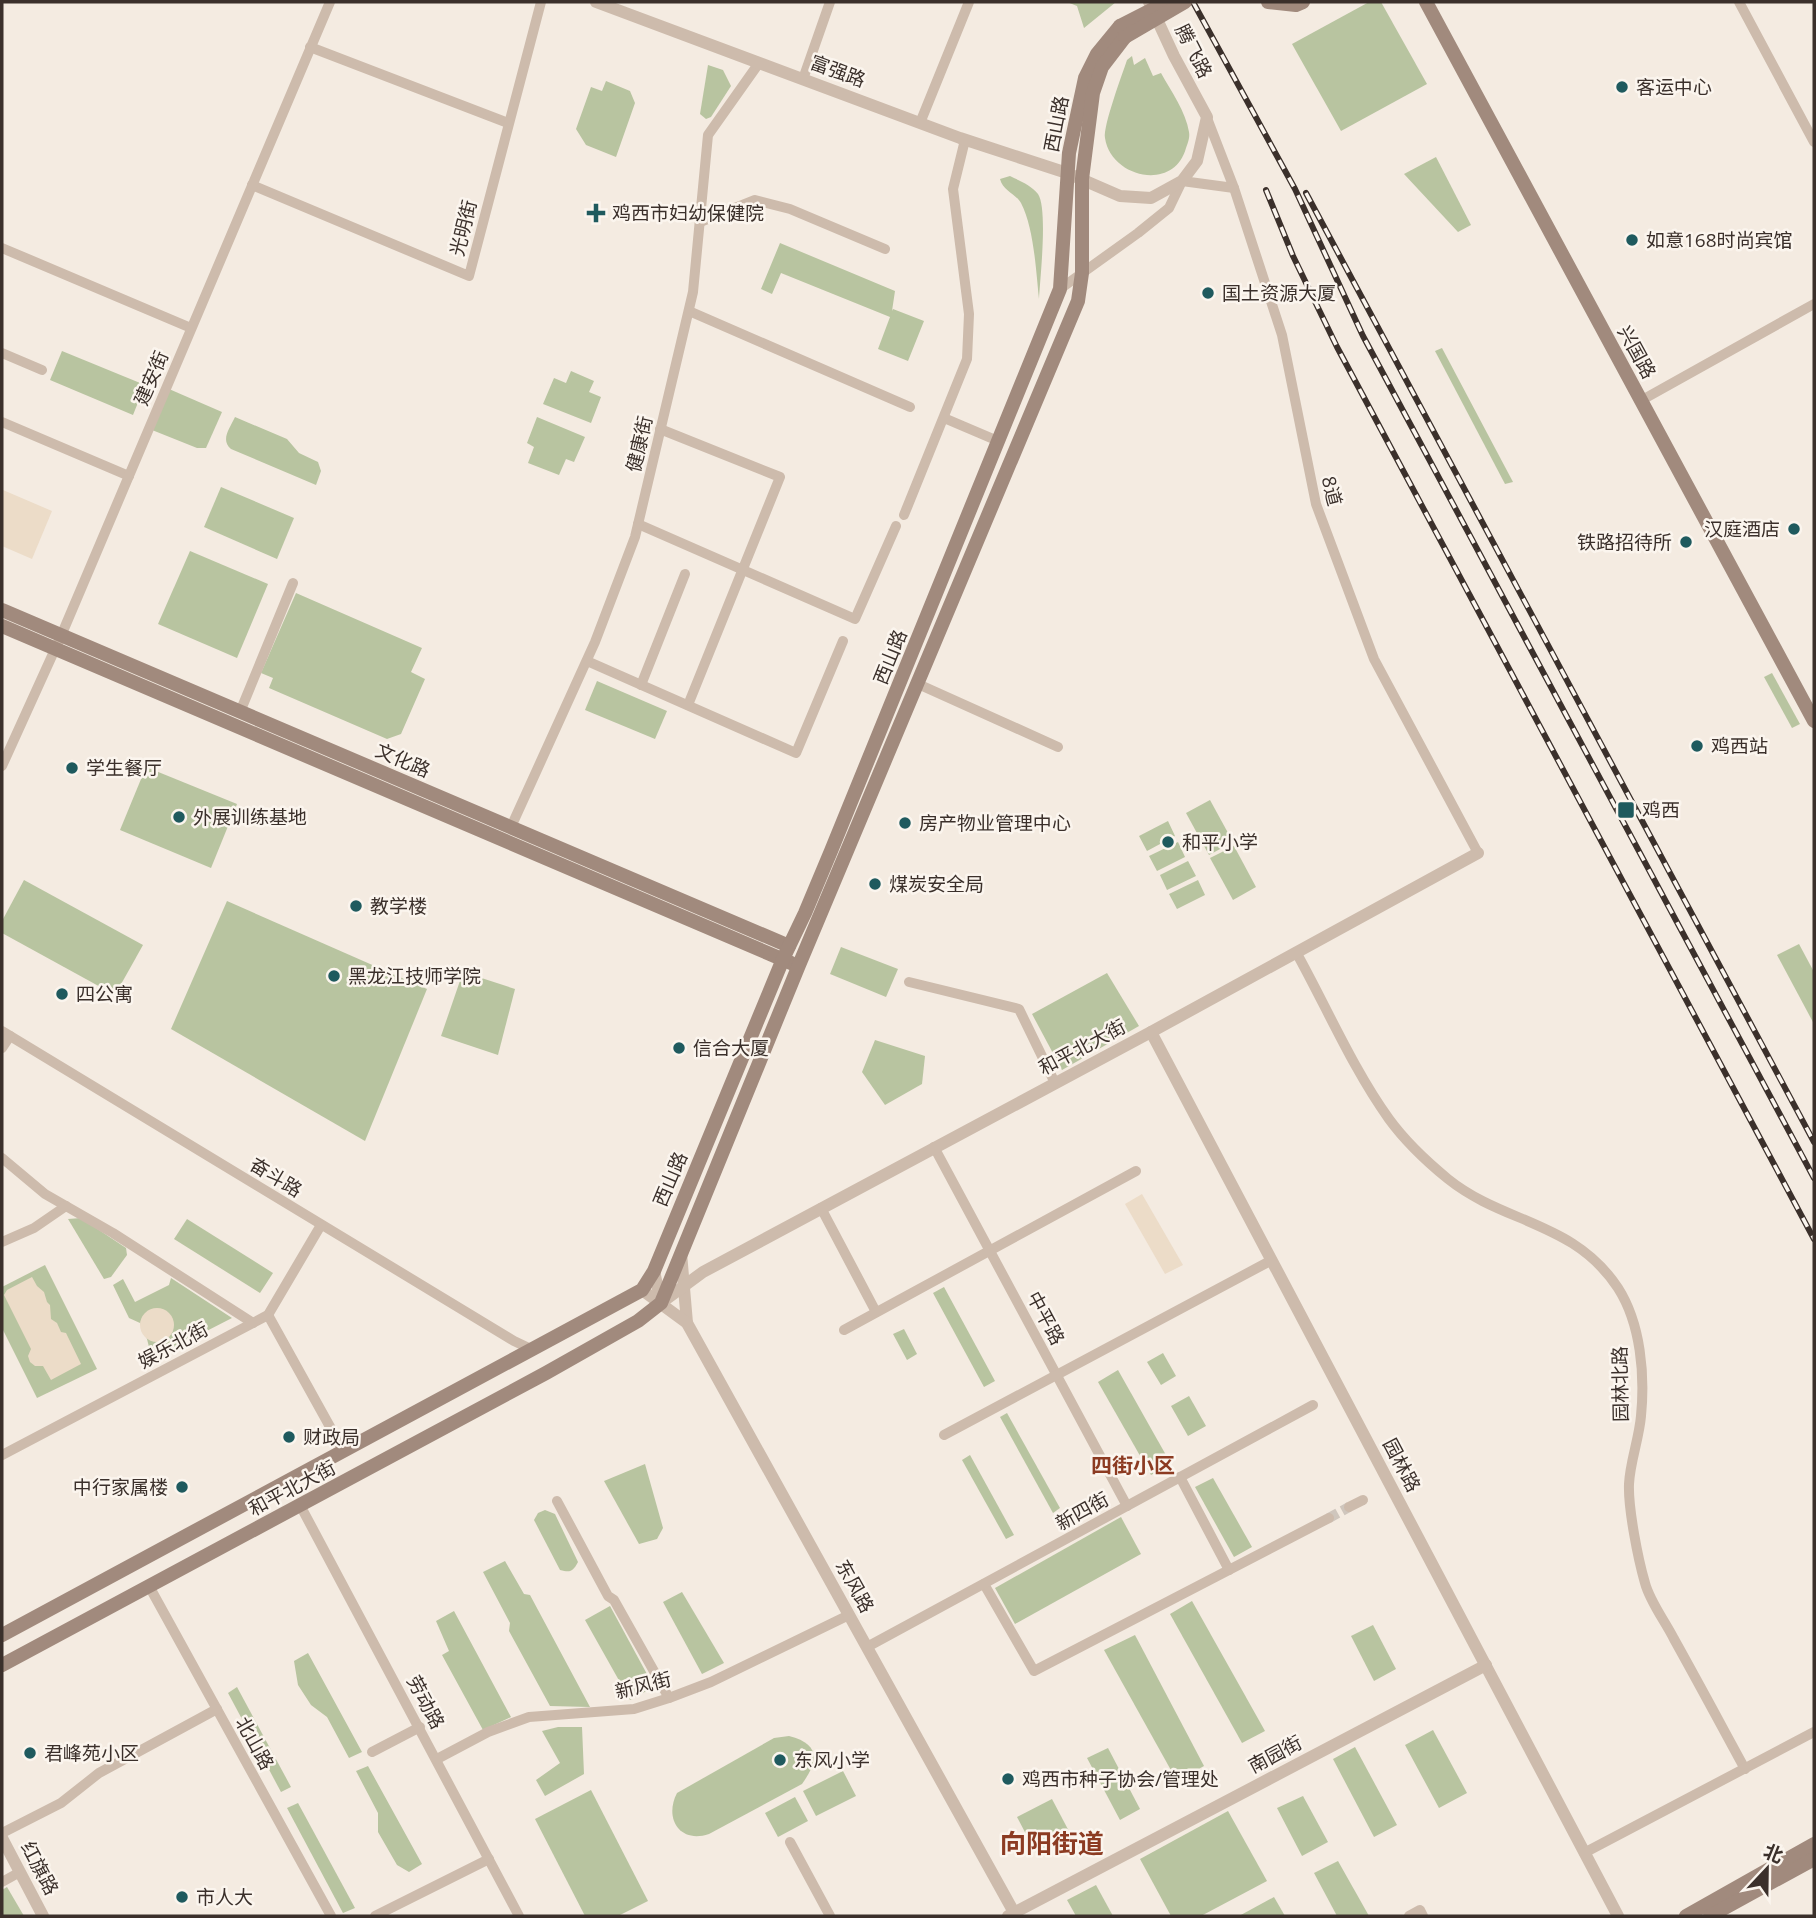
<svg xmlns="http://www.w3.org/2000/svg" width="1816" height="1918" viewBox="0 0 1816 1918" font-family="'Open Sans','Noto Sans SC',sans-serif">
	<style>
		.green { fill: #b8c4a0 }
		.plaza { fill: #ecdcc8 }
		.lines { fill: none; stroke-linecap: round; stroke-linejoin: round }
		.minor-tunnel { stroke: #cfc6bd; stroke-width: 10; stroke-dasharray: 10 5; stroke-linecap: butt }
		.minor { stroke: #cdbbac; stroke-width: 10 }
		.tertiary { stroke: #cdbbac; stroke-width: 12 }
		.secondary { stroke: #a18a7d; stroke-width: 14 }
		.rail-casing { stroke: #3b302b; stroke-width: 6 }
		.rail { stroke: #fbf5ee; stroke-width: 3.5; stroke-dasharray: 10; stroke-linecap: butt }
		.secondary-bridge { stroke: #a18a7d; stroke-width: 14 }
		.poi-dot { fill: #1f5a5e; stroke: #fbf5ee; stroke-width: 2.5 }
		.labels { text-anchor: middle; dominant-baseline: central; stroke-width: 5; stroke-linejoin: round; paint-order: stroke }
		.street-label { font-size: 19px; fill: #3b302b; stroke: #fbf5ee }
		.poi-label { font-size: 19px; fill: #3b302b; stroke: #fbf5ee; text-anchor: start }
		.neighbourhood-label { font-size: 21px; font-weight: bold; fill: #8c3b22; stroke: #fbf5ee }
		.district-label { font-size: 26px; font-weight: bold; fill: #8c3b22; stroke: #fbf5ee }
	</style>
	<rect width="100%" height="100%" fill="#f4ebe1"/>
	<!-- green -->
	<g class="green">
		<polygon points="1067,2 1116,2 1084,28 1077,6"/>
		<polygon points="1369,2 1381,2 1427,84 1341,131 1292,44"/>
		<path d="M1132,56l2,9 11,-7 8,18 8,-3c10,18 25,39 28,59 1,5 -1,11 -3,16 -12,44 -75,30 -81,-10 -2,-12 17,-63 22,-78z"/>
		<polygon points="708,65 723,70 731,86 711,117 706,119 700,114"/>
		<polygon points="606,81 630,91 635,103 616,157 586,145 576,129 591,87 602,91"/>
		<polygon points="1436,157 1471,225 1458,232 1404,174"/>
		<path d="M1010,176c10,5 21,9 28,18 10,15 2,85 1,105 -3,-28 -5,-71 -18,-96 -6,-10 -18,-12 -21,-24z"/>
		<polygon points="780,243 895,291 892,311 893,309 924,321 908,361 878,349 890,317 781,273 772,294 761,289"/>
		<polygon points="1442,348 1513,482 1505,484 1435,351"/>
		<polygon points="62,351 145,385 133,415 50,380"/>
		<polygon points="571,371 594,381 589,392 601,397 591,423 543,404 554,378 566,383"/>
		<polygon points="169,389 222,412 206,448 197,448 152,430"/>
		<path d="M235,417l52,22 12,14 19,9 3,9 -5,14 -85,-36c-11,-9 -1,-21 4,-32z"/>
		<polygon points="537,417 585,437 574,462 566,459 559,475 528,463 534,447 527,443"/>
		<polygon points="221,487 294,518 277,559 204,527"/>
		<polygon points="190,551 268,584 237,658 158,624"/>
		<polygon points="296,593 422,648 411,672 425,679 401,734 387,739 269,688 273,678 261,673"/>
		<polygon points="1772,673 1800,724 1792,728 1764,677"/>
		<polygon points="597,681 667,711 655,739 585,710"/>
		<polygon points="146,767 237,804 211,868 120,830"/>
		<polygon points="1210,800 1233,842 1209,855 1186,813"/>
		<polygon points="1168,821 1175,836 1147,851 1139,836"/>
		<polygon points="1178,842 1185,857 1157,871 1149,856"/>
		<polygon points="1234,846 1256,887 1233,900 1210,858"/>
		<polygon points="1188,861 1196,876 1167,890 1160,875"/>
		<polygon points="24,880 143,945 115,995 2,933 2,921"/>
		<polygon points="1198,880 1205,895 1177,909 1169,894"/>
		<polygon points="227,901 427,989 365,1141 171,1029"/>
		<polygon points="1799,944 1814,972 1814,1024 1777,955"/>
		<polygon points="841,947 898,969 886,997 830,974"/>
		<polygon points="463,972 515,989 498,1055 441,1036"/>
		<polygon points="1107,973 1139,1026 1062,1070 1032,1014"/>
		<polygon points="875,1040 925,1056 922,1084 885,1105 862,1072"/>
		<polygon points="81,1218 126,1248 127,1255 111,1277 104,1279 68,1219"/>
		<polygon points="187,1219 273,1273 260,1293 174,1239"/>
		<polygon points="45,1265 97,1369 37,1398 2,1328 2,1287"/>
		<polygon points="171,1278 232,1318 152,1359 147,1339 140,1323 129,1318 113,1285 123,1279 135,1302 169,1285"/>
		<polygon points="944,1287 995,1381 984,1387 933,1293"/>
		<polygon points="904,1329 917,1354 907,1360 893,1334"/>
		<polygon points="1163,1353 1176,1376 1161,1385 1147,1362"/>
		<polygon points="1118,1370 1171,1464 1151,1475 1098,1382"/>
		<polygon points="1189,1396 1206,1426 1188,1436 1171,1406"/>
		<polygon points="1007,1413 1060,1508 1053,1513 1000,1417"/>
		<polygon points="970,1455 1014,1535 1006,1539 962,1460"/>
		<polygon points="645,1464 663,1528 657,1539 639,1544 604,1481"/>
		<polygon points="1213,1478 1252,1547 1234,1557 1195,1487"/>
		<path d="M545,1510l10,4 23,48c-5,9 -7,11 -18,8l-26,-50 4,-7z"/>
		<polygon points="1121,1517 1141,1554 1015,1624 995,1588"/>
		<polygon points="505,1561 524,1594 530,1595 590,1707 550,1706 509,1631 510,1623 483,1572"/>
		<polygon points="682,1592 724,1663 702,1674 663,1602"/>
		<polygon points="1192,1601 1265,1731 1242,1743 1170,1614"/>
		<polygon points="610,1606 654,1687 630,1700 585,1620"/>
		<polygon points="454,1611 511,1717 483,1730 442,1655 449,1651 436,1621"/>
		<polygon points="1373,1625 1396,1669 1374,1681 1351,1636"/>
		<polygon points="1135,1635 1204,1766 1177,1781 1104,1650"/>
		<polygon points="308,1653 362,1752 349,1758 327,1717 311,1705 298,1685 294,1661"/>
		<polygon points="237,1687 291,1787 281,1792 228,1693"/>
		<polygon points="558,1727 582,1727 584,1774 545,1796 536,1780 560,1763 542,1731"/>
		<polygon points="1433,1730 1467,1793 1439,1808 1405,1745"/>
		<path d="M789,1736c31,8 30,24 13,48l-93,50c-30,10 -45,-16 -32,-41l97,-55z"/>
		<polygon points="1355,1747 1397,1825 1374,1837 1333,1759"/>
		<polygon points="1108,1748 1140,1809 1120,1820 1087,1758"/>
		<polygon points="368,1766 422,1864 409,1872 397,1865 378,1832 378,1813 356,1771"/>
		<polygon points="843,1771 856,1796 816,1816 803,1791"/>
		<polygon points="591,1790 648,1901 618,1916 585,1916 535,1819"/>
		<polygon points="1303,1796 1328,1842 1302,1856 1277,1808"/>
		<polygon points="795,1797 808,1821 778,1837 765,1813"/>
		<polygon points="1052,1799 1072,1837 1037,1855 1017,1817"/>
		<polygon points="298,1803 355,1908 343,1913 287,1808"/>
		<polygon points="1228,1811 1267,1881 1201,1916 1171,1916 1140,1859"/>
		<polygon points="1338,1861 1369,1916 1337,1916 1314,1873"/>
		<polygon points="1096,1885 1113,1916 1076,1916 1067,1900"/>
		<polygon points="7,1887 24,1916 2,1916 2,1890"/>
		<polygon points="1274,1897 1285,1916 1239,1916"/>
	</g>
	<!-- plaza -->
	<g class="plaza">
		<polygon points="3,490 52,511 32,559 2,546"/>
		<polygon points="1142,1194 1183,1265 1165,1274 1125,1204"/>
		<polygon points="32,1277 37,1286 44,1292 47,1302 50,1305 51,1319 57,1323 61,1332 66,1333 81,1364 51,1380 43,1366 35,1366 30,1362 28,1356 31,1349 4,1295 7,1290"/>
		<circle cx="157" cy="1325" r="17"/>
	</g>
	<g class="lines">
		<!-- minor-tunnel -->
		<polyline class="minor-tunnel" points="1329,1518 1349,1507"/>
		<!-- minor -->
		<g class="minor">
			<polyline points="1739,2 1814,142"/>
			<polyline points="310,47 508,123"/>
			<polyline points="803,79 830,2"/>
			<polyline points="1207,118 1234,188 1282,335 1316,504 1374,659 1478,853"/>
			<polyline points="920,123 969,2"/>
			<polyline points="252,185 469,276 541,2"/>
			<polyline points="700,222 755,200 790,209 885,249"/>
			<polyline points="2,248 191,328"/>
			<polyline points="1060,289 1138,233 1169,208 1182,181 1234,188"/>
			<polyline points="689,311 910,407"/>
			<polyline points="2,353 42,370"/>
			<polyline points="1642,400 1814,304"/>
			<polyline points="944,418 998,441"/>
			<polyline points="2,422 129,476"/>
			<polyline points="660,429 780,477 688,705"/>
			<polyline points="904,515 967,359 969,314 953,189 965,140"/>
			<polyline points="638,524 855,619 896,526"/>
			<polyline points="587,661 796,753 843,641"/>
			<polyline points="918,684 1058,747"/>
			<polyline points="641,685 685,574"/>
			<polyline points="240,712 293,583"/>
			<polyline points="2,766 61,636 330,2"/>
			<polyline points="511,827 595,642 635,537 693,292 708,135 759,63"/>
			<path d="M1296,952c30,54 57,117 93,167 16,22 37,42 59,60 56,45 126,42 170,109 23,36 27,87 23,128 -2,23 -11,46 -12,68 -1,24 9,75 16,99 5,19 20,38 29,56 24,43 47,86 71,130"/>
			<polyline points="909,982 1019,1009 1055,1083"/>
			<polyline points="2,1031 514,1341 533,1350"/>
			<polyline points="2,1048 10,1036"/>
			<polyline points="934,1147 1127,1506"/>
			<polyline points="2,1158 45,1194 113,1233 253,1323"/>
			<polyline points="821,1208 876,1312"/>
			<polyline points="2,1242 34,1228 66,1206"/>
			<polyline points="268,1315 344,1452"/>
			<polyline points="844,1330 1136,1171"/>
			<polyline points="944,1435 1272,1260"/>
			<polyline points="2,1455 268,1315 321,1225"/>
			<polyline points="1180,1477 1229,1570"/>
			<polyline points="557,1501 608,1596 614,1600 669,1698"/>
			<polyline points="300,1505 519,1916"/>
			<polyline points="1349,1507 1363,1500"/>
			<polyline points="984,1584 1034,1671 1329,1518"/>
			<polyline points="149,1586 331,1916"/>
			<polyline points="867,1647 1313,1405"/>
			<polyline points="372,1752 420,1727"/>
			<polyline points="437,1759 488,1732 529,1717 634,1709 669,1698 711,1682 849,1615"/>
			<polyline points="2,1833 61,1803 99,1773 217,1709"/>
			<polyline points="790,1842 830,1916"/>
			<polyline points="1584,1853 1814,1732"/>
			<polyline points="2,1882 20,1872"/>
			<polyline points="375,1916 489,1859"/>
			<polyline points="1409,1916 1420,1910 1423,1916"/>
		</g>
		<!-- tertiary -->
		<g class="tertiary">
			<polyline points="596,2 960,138 1067,173 1120,196 1151,198 1182,181 1197,161 1207,117 1174,56 1149,2"/>
			<polyline points="1151,1032 1618,1916"/>
			<polyline points="681,1253 687,1323"/>
			<polyline points="654,1271 661,1303"/>
			<polyline points="642,1290 687,1323 1016,1916"/>
			<polyline points="661,1303 703,1272 1151,1032 1478,853"/>
			<polyline points="2,1838 43,1916"/>
			<polyline points="1008,1916 1486,1665"/>
		</g>
		<!-- secondary -->
		<g class="secondary">
			<polyline points="1268,2 1296,5 1303,2"/>
			<polyline points="1426,2 1814,721"/>
			<polyline points="2,610 789,946"/>
			<polyline points="2,626 791,963"/>
			<polyline points="2,1635 642,1290 654,1271 783,959 805,913 831,851 1060,289 1069,153 1085,78 1097,54 1120,26"/>
			<polyline points="2,1665 546,1373 638,1321 661,1303 799,965 1078,301 1082,273 1082,179 1093,93 1102,67 1125,37"/>
			<polyline points="1686,1916 1814,1844"/>
			<polyline points="1710,1916 1814,1859"/>
		</g>
		<!-- rail casing -->
		<g class="rail-casing">
			<g id="rail">
				<polyline points="1193,2 1295,189 1363,336 1814,1178"/>
				<polyline points="1266,190 1293,256 1337,347 1814,1239"/>
				<polyline points="1306,193 1814,1142"/>
			</g>
		</g>
		<!-- rail -->
		<use href="#rail" class="rail"/>
		<!-- secondary-bridge -->
		<g class="secondary-bridge">
			<polyline points="1120,26 1163,4"/>
			<polyline points="1125,37 1185,2"/>
		</g>
	</g>
	<!-- markers -->
	<g class="poi-dot">
		<circle cx="1622" cy="87" r="7"/>
		<path d="M592.5 202.5h7v7h7v7h-7v7h-7v-7h-7v-7h7z"/>
		<circle cx="1632" cy="240" r="7"/>
		<circle cx="1208" cy="293" r="7"/>
		<circle cx="1794" cy="529" r="7"/>
		<circle cx="1686" cy="542" r="7"/>
		<circle cx="1697" cy="746" r="7"/>
		<circle cx="72" cy="768" r="7"/>
		<rect x="1617" y="801" width="18" height="18" rx="3.5"/>
		<circle cx="179" cy="817" r="7"/>
		<circle cx="905" cy="823" r="7"/>
		<circle cx="1168" cy="842" r="7"/>
		<circle cx="875" cy="884" r="7"/>
		<circle cx="356" cy="906" r="7"/>
		<circle cx="334" cy="976" r="7"/>
		<circle cx="62" cy="994" r="7"/>
		<circle cx="679" cy="1048" r="7"/>
		<circle cx="289" cy="1437" r="7"/>
		<circle cx="182" cy="1487" r="7"/>
		<circle cx="30" cy="1753" r="7"/>
		<circle cx="780" cy="1760" r="7"/>
		<circle cx="1008" cy="1779" r="7"/>
		<circle cx="182" cy="1897" r="7"/>
	</g>
	<g class="labels">
		<!-- street labels -->
		<g class="street-label">
			<text transform="translate(1194 51) rotate(63)">腾飞路</text>
			<text transform="translate(838 71) rotate(20)">富强路</text>
			<text transform="translate(1056 124) rotate(-79)">西山路</text>
			<text transform="translate(463 228) rotate(-76)">光明街</text>
			<text transform="translate(1637 352) rotate(61)">兴国路</text>
			<text transform="translate(151 378) rotate(-67)">建安街</text>
			<text transform="translate(639 444) rotate(-77)">健康街</text>
			<text transform="translate(1332 491) rotate(76)">8道</text>
			<text transform="translate(890 657) rotate(-68)">西山路</text>
			<text transform="translate(403 760) rotate(23)">文化路</text>
			<text transform="translate(1082 1047) rotate(-28)">和平北大街</text>
			<text transform="translate(276 1177) rotate(31)">奋斗路</text>
			<text transform="translate(670 1179) rotate(-67)">西山路</text>
			<text transform="translate(1046 1318) rotate(62)">中平路</text>
			<text transform="translate(173 1345) rotate(-28)">娱乐北街</text>
			<text transform="translate(1620 1384) rotate(-91)">园林北路</text>
			<text transform="translate(1402 1465) rotate(62)">园林路</text>
			<text transform="translate(292 1488) rotate(-28)">和平北大街</text>
			<text transform="translate(1082 1511) rotate(-29)">新四街</text>
			<text transform="translate(855 1586) rotate(61)">东风路</text>
			<text transform="translate(643 1685) rotate(-14)">新风街</text>
			<text transform="translate(426 1702) rotate(62)">劳动路</text>
			<text transform="translate(255 1743) rotate(61)">北山路</text>
			<text transform="translate(1275 1754) rotate(-28)">南园街</text>
			<text transform="translate(40 1868) rotate(62)">红旗路</text>
		</g>
		<!-- poi labels -->
		<g class="poi-label">
			<text x="1636" y="87">客运中心</text>
			<text x="612" y="213">鸡西市妇幼保健院</text>
			<text x="1646" y="240">如意168时尚宾馆</text>
			<text x="1222" y="293">国土资源大厦</text>
			<text x="1780" y="529" text-anchor="end">汉庭酒店</text>
			<text x="1672" y="542" text-anchor="end">铁路招待所</text>
			<text x="1711" y="746">鸡西站</text>
			<text x="86" y="768">学生餐厅</text>
			<text x="1642" y="810">鸡西</text>
			<text x="193" y="817">外展训练基地</text>
			<text x="919" y="823">房产物业管理中心</text>
			<text x="1182" y="842">和平小学</text>
			<text x="889" y="884">煤炭安全局</text>
			<text x="370" y="906">教学楼</text>
			<text x="348" y="976">黑龙江技师学院</text>
			<text x="76" y="994">四公寓</text>
			<text x="693" y="1048">信合大厦</text>
			<text x="303" y="1437">财政局</text>
			<text x="168" y="1487" text-anchor="end">中行家属楼</text>
			<text x="44" y="1753">君峰苑小区</text>
			<text x="794" y="1760">东风小学</text>
			<text x="1022" y="1779">鸡西市种子协会/管理处</text>
			<text x="196" y="1897">市人大</text>
		</g>
		<!-- neighbourhood labels -->
		<g class="neighbourhood-label">
			<text x="1133" y="1465">四街小区</text>
		</g>
		<!-- district labels -->
		<g class="district-label">
			<text x="1052" y="1843">向阳街道</text>
		</g>
	</g>
	<!-- border -->
	<rect width="1816" height="1918" fill="none" stroke="#3b302b" stroke-width="7"/>
	<!-- north arrow -->
	<g transform="translate(1767 1869) rotate(22)" stroke="#fbf5ee" stroke-width="5" paint-order="stroke">
	<path d="M0-5L12 26L0 18L-12 26Z" fill="#3b302b"/>
	<text y="-10" font-size="19" font-weight="bold" text-anchor="middle" fill="#3b302b">北</text>
	</g>
</svg>
